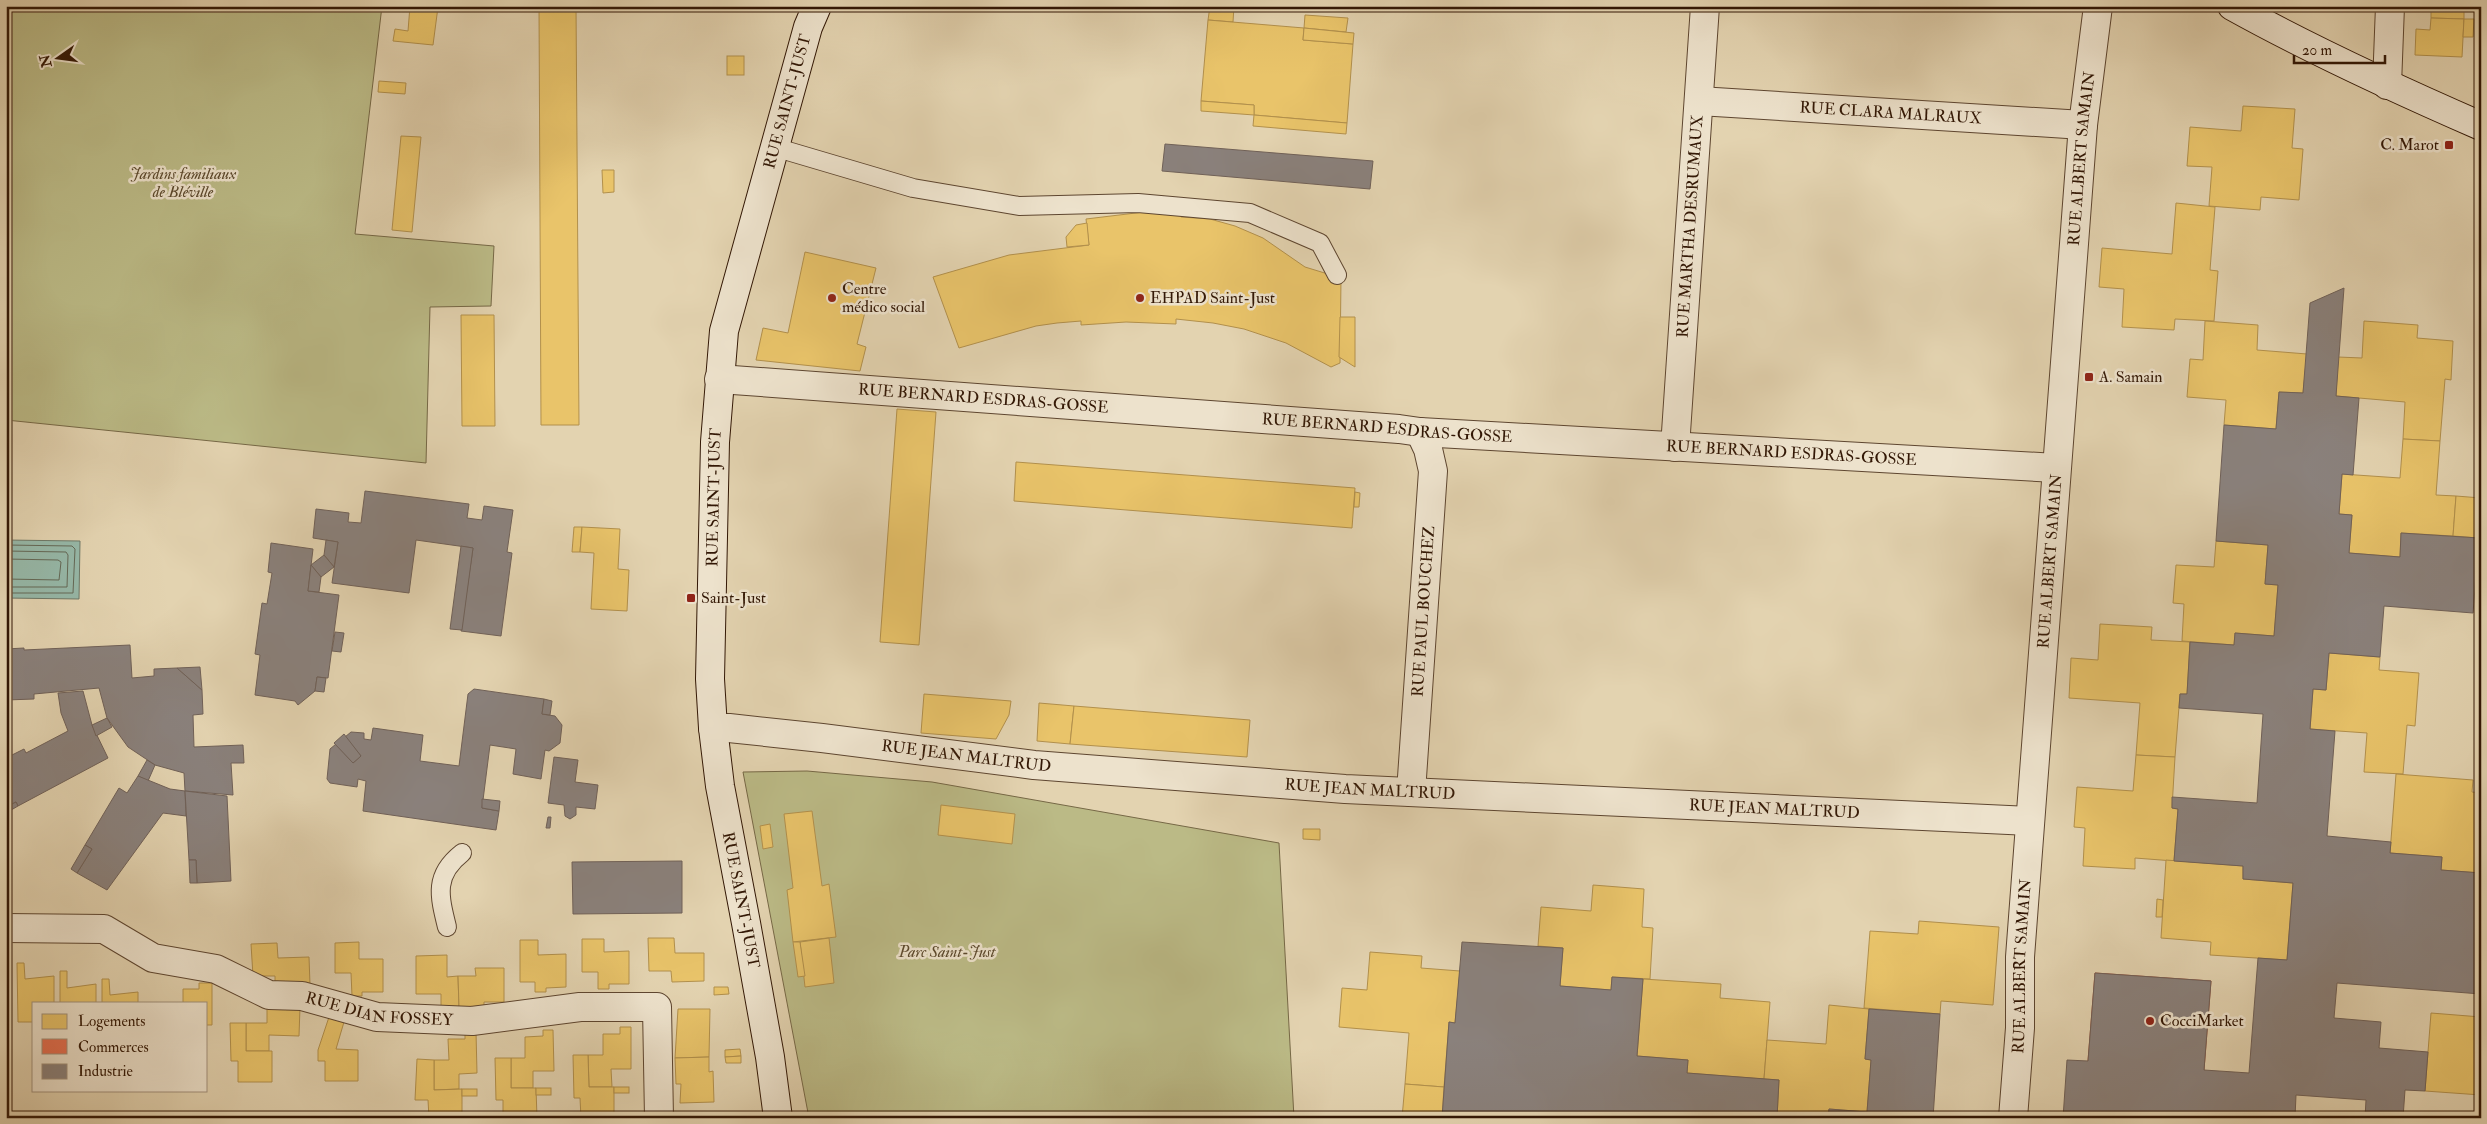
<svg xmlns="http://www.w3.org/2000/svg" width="2487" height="1124" viewBox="0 0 2487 1124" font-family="'IM FELL Double Pica',serif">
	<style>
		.green { fill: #bbba86; stroke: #766846 }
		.water { fill: #96b8a8; stroke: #6e7867 }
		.homes { fill: #e9c46a; stroke: #b2904c }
		.shops { fill: #e76f51; stroke: #b1553a }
		.industry { fill: #8a817c; stroke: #706158 }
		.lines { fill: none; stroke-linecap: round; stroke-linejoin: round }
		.shore { stroke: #646856; stroke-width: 1 }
		.lane-casing { stroke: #5e4630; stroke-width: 20 }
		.street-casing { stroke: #5e4630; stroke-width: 30 }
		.secondary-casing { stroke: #321705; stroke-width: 30 }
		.lane { stroke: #ede2cc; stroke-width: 18 }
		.street { stroke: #ede2cc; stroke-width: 28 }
		.secondary { stroke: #ede2cc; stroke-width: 28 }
		.poi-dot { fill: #8f2418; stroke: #ede2cc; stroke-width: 2 }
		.labels { text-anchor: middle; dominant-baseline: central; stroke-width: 5; stroke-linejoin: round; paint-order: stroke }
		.street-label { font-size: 16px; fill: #321705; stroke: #ede2cc }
		.poi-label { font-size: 16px; fill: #321705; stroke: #ede2cc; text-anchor: start }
		.park-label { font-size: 16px; font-style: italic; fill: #5b482c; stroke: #ede2cc }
	</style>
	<rect width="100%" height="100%" fill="#e3d3b0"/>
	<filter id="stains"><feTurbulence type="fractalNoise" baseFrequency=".004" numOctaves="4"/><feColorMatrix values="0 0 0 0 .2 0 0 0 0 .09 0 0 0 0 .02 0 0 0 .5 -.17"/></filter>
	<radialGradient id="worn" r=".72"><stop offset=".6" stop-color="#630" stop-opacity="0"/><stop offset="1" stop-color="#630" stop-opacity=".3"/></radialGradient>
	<!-- green -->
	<g class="green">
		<polygon points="6,6 382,6 355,234 494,246 491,306 430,307 426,463 6,420"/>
		<polygon points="807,771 932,782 1279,843 1294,1118 809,1118 743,772"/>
	</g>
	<!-- water -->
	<polygon class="water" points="6,540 80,541 79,599 6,598"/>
	<!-- homes -->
	<g class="homes">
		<polygon points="410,6 438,7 433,45 393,41 395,29 408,31"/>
		<polygon points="539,6 576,6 579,425 541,425"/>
		<polygon points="1210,6 1234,6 1233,22 1208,20"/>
		<polygon points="1356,6 1379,6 1379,8 1356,7"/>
		<polygon points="2316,6 2365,6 2365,11 2316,9"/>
		<polygon points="2431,6 2464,6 2464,19 2431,18"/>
		<polygon points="1305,15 1348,18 1346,32 1304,28"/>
		<polygon points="2431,18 2464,19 2462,57 2415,55 2416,29 2430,30"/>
		<polygon points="2464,19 2474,19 2473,37 2463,37"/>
		<polygon points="1208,20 1304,28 1303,40 1353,44 1347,123 1254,115 1254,105 1201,101"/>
		<polygon points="1304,28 1354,33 1353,44 1303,40"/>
		<rect x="727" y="56" width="17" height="19"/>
		<polygon points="379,81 406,83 405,94 378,92"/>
		<polygon points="1201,101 1254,105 1254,115 1201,111"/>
		<polygon points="2243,106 2295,109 2292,148 2303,149 2299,200 2261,197 2260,210 2209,206 2212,167 2187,166 2190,127 2241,131"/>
		<polygon points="1254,115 1347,123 1346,134 1253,126"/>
		<polygon points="401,136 421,137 412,232 392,230"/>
		<polygon points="602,170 614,170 614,192 603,193"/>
		<polygon points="2176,203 2215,207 2210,270 2218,271 2214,321 2175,319 2174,330 2122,327 2124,289 2099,287 2102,248 2172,254"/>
		<polygon points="1144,212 1180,212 1181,217 1210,219 1235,226 1263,238 1305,267 1341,278 1340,363 1331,367 1286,343 1244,329 1213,323 1176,319 1176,324 1126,322 1081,325 1081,321 1057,323 1036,326 959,348 933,277 1009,255 1089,245 1086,219"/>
		<polygon points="1087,223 1089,245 1067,247 1066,237 1076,225"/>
		<polygon points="805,252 876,268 857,344 866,347 860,371 756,360 763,328 788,333"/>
		<polygon points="461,315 494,315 495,426 462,426"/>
		<polygon points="1340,317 1355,317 1355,367 1339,357"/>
		<polygon points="2205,321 2258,325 2257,350 2307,354 2303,393 2279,392 2276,429 2224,425 2226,400 2187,397 2190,359 2203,360"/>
		<polygon points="2364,321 2418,325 2417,338 2453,341 2451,380 2445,379 2440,441 2403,439 2405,402 2336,396 2338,357 2362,358"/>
		<polygon points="897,409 936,412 919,645 880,642"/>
		<polygon points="2403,439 2440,441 2436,495 2456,496 2453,536 2401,533 2400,557 2349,553 2352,515 2339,514 2342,474 2400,478"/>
		<polygon points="1016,462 1355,488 1352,528 1014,501"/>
		<polygon points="1355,492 1360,493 1359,507 1354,507"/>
		<polygon points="2456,496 2481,498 2481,575 2476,575 2479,538 2453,536"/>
		<polygon points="574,527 582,527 580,552 572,552"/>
		<polygon points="582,527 620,529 618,569 629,570 627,611 591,609 594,553 580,552"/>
		<polygon points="2216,541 2268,545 2265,584 2278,585 2274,636 2235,633 2234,645 2182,641 2184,604 2173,603 2176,565 2214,567"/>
		<polygon points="2100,624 2152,627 2151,640 2190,642 2187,694 2180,694 2175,757 2136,755 2140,703 2069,698 2071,658 2098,660"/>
		<polygon points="2329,653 2380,657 2379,670 2419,673 2415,726 2407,725 2403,774 2364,772 2367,733 2310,729 2313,689 2326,690"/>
		<polygon points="924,694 1011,701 1009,715 996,739 921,733"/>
		<polygon points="1039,703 1074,706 1070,744 1037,741"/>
		<polygon points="1074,706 1250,720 1247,757 1070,744"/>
		<polygon points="2136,755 2175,757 2172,808 2178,809 2174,861 2135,858 2135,869 2083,866 2085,828 2074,827 2077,787 2133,791"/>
		<polygon points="2396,774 2473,780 2472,792 2481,793 2481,873 2441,870 2442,857 2390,853"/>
		<polygon points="941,805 1015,814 1012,844 938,835"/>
		<polygon points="812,811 822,886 829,884 836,937 793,942 787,890 793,888 784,814"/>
		<polygon points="770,824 773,847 763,849 760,826"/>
		<polygon points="1303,829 1320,829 1320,840 1303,839"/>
		<polygon points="2166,860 2243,866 2243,879 2293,883 2287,960 2210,955 2211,942 2161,938"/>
		<polygon points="1593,885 1644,889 1642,927 1653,928 1650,979 1612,977 1611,990 1560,986 1563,948 1538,946 1541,907 1591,911"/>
		<polygon points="2157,899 2163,900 2162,917 2156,917"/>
		<polygon points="1919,921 1999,927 1993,1005 1941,1001 1940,1014 1864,1008 1870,931 1918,934"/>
		<polygon points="648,938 674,938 675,953 704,953 704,981 672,982 671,971 649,971"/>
		<polygon points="829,938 834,983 805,987 800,942"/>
		<polygon points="582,939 604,939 604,952 629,951 629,984 609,984 609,989 598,989 598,972 582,972"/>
		<polygon points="520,940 538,940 538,955 566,954 566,987 546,988 546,992 535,992 535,982 520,982"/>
		<polygon points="359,942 359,959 383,959 383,992 362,992 362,996 352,996 351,973 335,973 335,943"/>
		<polygon points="793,942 800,942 805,976 798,977"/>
		<polygon points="277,943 278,958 309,957 310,985 275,986 275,976 253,976 251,944"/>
		<polygon points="1370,952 1422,956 1421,968 1460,971 1455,1023 1449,1022 1444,1087 1405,1084 1409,1033 1339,1027 1342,988 1367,990"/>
		<polygon points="447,955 447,977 458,976 459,1007 441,1007 441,994 416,994 416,956"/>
		<polygon points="17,963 24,963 25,979 54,976 54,1003 34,1003 34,1022 18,1022"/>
		<polygon points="475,968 504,968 504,1002 484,1002 484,1007 459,1007 458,976 476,976"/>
		<polygon points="60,971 67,971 67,988 96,984 96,1003 60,1003"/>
		<polygon points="102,979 109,979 110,995 138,992 138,1003 102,1003"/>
		<polygon points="1643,979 1721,984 1720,998 1770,1002 1764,1079 1687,1073 1688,1060 1637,1056"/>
		<polygon points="199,983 212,983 212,1025 206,1025 206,1003 183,1003 183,989 199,989"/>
		<polygon points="714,987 728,987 729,994 714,995"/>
		<polygon points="1829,1005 1869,1009 1865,1059 1871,1060 1867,1112 1829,1109 1828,1118 1777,1118 1779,1080 1764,1079 1767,1040 1826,1044"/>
		<polygon points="267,1006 300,1007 299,1036 269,1035 269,1051 246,1051 246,1023 267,1023"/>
		<polygon points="678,1009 710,1009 709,1057 675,1058"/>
		<polygon points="2431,1013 2481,1017 2481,1095 2425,1091"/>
		<polygon points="329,1017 344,1022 336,1049 358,1050 358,1081 325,1081 325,1061 318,1061 318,1050"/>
		<polygon points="230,1023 246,1023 246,1051 272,1051 272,1082 238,1082 238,1061 231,1061"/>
		<polygon points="620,1027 631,1027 631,1069 611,1069 612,1087 589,1087 588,1055 603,1055 603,1034 620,1034"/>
		<polygon points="543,1030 553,1030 554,1071 533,1071 533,1088 511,1088 511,1058 525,1058 525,1037 543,1036"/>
		<polygon points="465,1032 476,1032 477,1073 459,1074 459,1089 434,1090 434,1060 449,1060 448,1039 465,1039"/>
		<polygon points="740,1049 741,1056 725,1057 725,1050"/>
		<polygon points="573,1055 588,1055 589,1087 614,1087 614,1118 581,1118 580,1098 574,1098"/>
		<polygon points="741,1056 741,1063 726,1063 725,1057"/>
		<polygon points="709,1057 709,1072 713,1071 714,1102 680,1103 681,1084 676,1084 675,1058"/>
		<polygon points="495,1058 511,1058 511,1088 536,1088 537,1118 503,1118 503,1100 496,1100"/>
		<polygon points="417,1059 434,1060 434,1090 462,1089 462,1118 429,1118 428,1100 415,1100"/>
		<polygon points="1405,1084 1444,1087 1442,1118 1402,1118"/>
		<rect x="614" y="1087" width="15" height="6"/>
		<rect x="536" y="1088" width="15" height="7"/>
		<rect x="462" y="1089" width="15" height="7"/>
	</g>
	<!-- shops -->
	<polygon class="shops" points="2095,973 2211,981 2204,1070 2088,1061"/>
	<!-- industry -->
	<g class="industry">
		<polygon points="1165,144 1373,161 1370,189 1162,171"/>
		<polygon points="2344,288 2336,396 2359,398 2353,475 2342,474 2339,514 2352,515 2349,553 2400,557 2401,533 2479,538 2473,613 2384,606 2380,657 2329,653 2326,690 2313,689 2310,729 2335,731 2327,836 2391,842 2390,853 2442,857 2441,870 2481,873 2481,994 2337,983 2334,1018 2381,1022 2379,1048 2428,1052 2425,1091 2405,1090 2403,1118 2365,1118 2366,1100 2296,1095 2295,1118 2063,1118 2067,1060 2088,1061 2095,973 2211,981 2204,1070 2249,1073 2258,958 2287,960 2293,883 2243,879 2243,866 2174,861 2178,809 2172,808 2172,797 2257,803 2263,714 2179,708 2180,694 2187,694 2190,642 2234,645 2235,633 2274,636 2278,585 2265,584 2268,545 2216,541 2224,425 2276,429 2279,392 2303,393 2310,303"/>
		<polygon points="365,491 469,504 467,518 482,520 484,506 513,510 507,552 512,553 501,636 461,631 473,548 416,540 409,593 332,583 338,542 313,538 316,509 349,513 348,522 361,523"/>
		<polygon points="326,540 338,542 334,567 324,555"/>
		<polygon points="271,543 313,549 308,591 339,595 328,678 317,677 315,691 298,705 295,701 255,695 260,655 255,654 262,603 267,604 272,573 268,572"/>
		<polygon points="461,546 473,548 462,630 450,629"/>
		<polygon points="324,555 334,567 321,577 311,565"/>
		<polygon points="311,565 321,577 319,592 308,591"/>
		<polygon points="335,632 344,633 341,652 332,651"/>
		<polygon points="130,645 132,678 154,676 154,669 177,668 202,690 203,714 193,715 194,747 243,745 244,763 231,763 233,795 185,791 184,773 155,765 128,747 107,718 99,688 34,694 34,699 6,700 6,649 24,648 24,650"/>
		<polygon points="200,667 202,690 177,668"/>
		<polygon points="317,677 326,678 324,692 315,691"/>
		<polygon points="474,689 544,699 542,714 555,716 562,725 560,743 549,751 545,750 541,779 513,774 516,749 490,745 482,808 499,811 496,830 363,811 366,781 358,779 357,787 330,783 327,779 330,749 336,744 353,763 361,756 345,737 351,732 364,733 364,739 371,740 373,728 423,735 420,761 459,766 468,694"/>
		<polygon points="83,691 92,725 108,758 18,806 16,802 6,807 6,758 24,749 26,753 68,731 61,713 58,693"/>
		<polygon points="544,699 552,701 550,715 542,714"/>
		<polygon points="107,718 112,727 96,736 92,725"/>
		<polygon points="344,734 361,756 353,763 334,743"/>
		<polygon points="554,757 578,760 575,782 598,785 595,809 576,807 576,815 570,819 565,816 564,805 548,803"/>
		<polygon points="147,760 155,765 148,781 138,776"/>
		<polygon points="138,776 170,789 185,791 186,816 163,813 107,890 77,873 92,849 85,845 119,788 127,793"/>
		<polygon points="185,791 227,796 231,881 197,883 196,860 189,860"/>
		<polygon points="482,799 500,801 499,811 482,808"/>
		<polygon points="16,802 18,806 6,813 6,807"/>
		<polygon points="548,817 551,817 550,828 546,828"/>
		<polygon points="85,845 92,849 77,873 71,869"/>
		<polygon points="189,860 196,860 197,883 190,883"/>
		<polygon points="682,861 682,913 573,914 572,862"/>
		<polygon points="1462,942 1563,948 1560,986 1611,990 1612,977 1643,979 1637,1056 1688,1060 1687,1073 1779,1080 1777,1118 1442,1118 1449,1022 1455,1023"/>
		<polygon points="1869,1009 1940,1014 1933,1118 1828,1118 1829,1109 1867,1112 1871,1060 1865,1059"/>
	</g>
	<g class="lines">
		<!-- shore -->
		<g class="shore">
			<polyline points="6,545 72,546 75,549 73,593 6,593"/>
			<polyline points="6,551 66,552 68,555 67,587 6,587"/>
			<polyline points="6,559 58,560 61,562 59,580 6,579"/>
		</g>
		<!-- lane casing -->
		<g class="lane-casing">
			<g id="lane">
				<polyline points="774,147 913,188 1019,206 1138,203 1250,213 1320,243 1337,275"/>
				<path d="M447,927c-8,-32 -13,-52 15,-74"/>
			</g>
		</g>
		<!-- street casing -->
		<g class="street-casing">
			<g id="street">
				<polyline points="2387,85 2390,6"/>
				<path id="s1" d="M1699,101l384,24"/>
				<path id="s2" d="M719,379l680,50 21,3 636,36"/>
				<path id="s3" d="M1675,447l30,-441"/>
				<path id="s4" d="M713,728h16l93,10 212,27 311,24 685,32"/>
				<path id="s5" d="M1411,792l22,-321 -5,-22 -8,-17"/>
				<path id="s6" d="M6,928l98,1 49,29 63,11 53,26 33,1 75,21 95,4 108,-14h77l2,111"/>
				<path id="s7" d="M2013,1118l7,-90v-71l63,-832 15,-119"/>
			</g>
		</g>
		<!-- secondary casing -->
		<g class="secondary-casing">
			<g id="secondary">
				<path d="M2232,6c81,45 164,83 249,120"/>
				<path id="s8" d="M778,1118l-8,-61 -24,-134 -26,-137 -7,-58 -3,-49 5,-237 9,-111 84,-304 9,-21"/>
			</g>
		</g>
		<!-- lane -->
		<use href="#lane" class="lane"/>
		<!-- street -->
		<use href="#street" class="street"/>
		<!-- secondary -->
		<use href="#secondary" class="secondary"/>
	</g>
	<!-- markers -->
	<g class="poi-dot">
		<rect x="2444" y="140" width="10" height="10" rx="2.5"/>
		<circle cx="832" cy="298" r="5"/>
		<circle cx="1140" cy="298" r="5"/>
		<rect x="2084" y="372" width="10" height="10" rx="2.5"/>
		<rect x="686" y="593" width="10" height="10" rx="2.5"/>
		<circle cx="2150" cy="1021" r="5"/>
	</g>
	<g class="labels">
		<!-- street labels -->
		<g class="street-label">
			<text stroke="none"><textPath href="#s8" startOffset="1031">RUE SAINT-JUST</textPath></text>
			<text stroke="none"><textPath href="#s1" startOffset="192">RUE CLARA MALRAUX</textPath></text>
			<text stroke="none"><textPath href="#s7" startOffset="962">RUE ALBERT SAMAIN</textPath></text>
			<text stroke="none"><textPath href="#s3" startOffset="221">RUE MARTHA DESRUMAUX</textPath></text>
			<text stroke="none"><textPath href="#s2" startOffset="265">RUE BERNARD ESDRAS-GOSSE</textPath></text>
			<text stroke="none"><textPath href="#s2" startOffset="670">RUE BERNARD ESDRAS-GOSSE</textPath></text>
			<text stroke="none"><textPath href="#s2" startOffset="1075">RUE BERNARD ESDRAS-GOSSE</textPath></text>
			<text stroke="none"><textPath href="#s8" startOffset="626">RUE SAINT-JUST</textPath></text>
			<text stroke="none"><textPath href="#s7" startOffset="558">RUE ALBERT SAMAIN</textPath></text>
			<text stroke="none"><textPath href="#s5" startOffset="181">RUE PAUL BOUCHEZ</textPath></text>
			<text stroke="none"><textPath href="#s4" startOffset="255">RUE JEAN MALTRUD</textPath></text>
			<text stroke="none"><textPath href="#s4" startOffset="660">RUE JEAN MALTRUD</textPath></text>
			<text stroke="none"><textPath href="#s4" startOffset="1065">RUE JEAN MALTRUD</textPath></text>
			<text transform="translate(741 900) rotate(79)">RUE SAINT-JUST</text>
			<text stroke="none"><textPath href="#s7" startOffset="152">RUE ALBERT SAMAIN</textPath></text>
			<text stroke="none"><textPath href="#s6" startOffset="390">RUE DIAN FOSSEY</textPath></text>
		</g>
		<!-- poi labels -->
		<g class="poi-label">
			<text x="2439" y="145" text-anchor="end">C. Marot</text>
			<text x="842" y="289">Centre<tspan x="842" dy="18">médico social</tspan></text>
			<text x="1150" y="298">EHPAD Saint-Just</text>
			<text x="2099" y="377">A. Samain</text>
			<text x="701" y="598">Saint-Just</text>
			<text x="2160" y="1021">CocciMarket</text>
		</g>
		<!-- park labels -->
		<g class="park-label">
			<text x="183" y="174">Jardins familiaux<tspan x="183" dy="18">de Bléville</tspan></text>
			<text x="947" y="952">Parc Saint-Just</text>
		</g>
	</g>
	<!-- margin -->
	<rect width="2487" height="1124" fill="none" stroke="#e3d3b0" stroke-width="25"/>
	<rect x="8" y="8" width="2472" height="1109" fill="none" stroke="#321705" stroke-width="2.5"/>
	<rect x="12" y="12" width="2462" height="1099" fill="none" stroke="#321705"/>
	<!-- legend -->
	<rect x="32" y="1002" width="175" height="90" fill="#ede2cc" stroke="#a2917c"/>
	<rect x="42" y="1014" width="25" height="15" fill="#e9c46a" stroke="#a2917c"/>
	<text x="78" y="1026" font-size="15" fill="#321705">Logements</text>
	<rect x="42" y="1039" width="25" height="15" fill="#e76f51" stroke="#a2917c"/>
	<text x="78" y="1052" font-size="15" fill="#321705">Commerces</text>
	<rect x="42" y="1064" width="25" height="15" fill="#8a817c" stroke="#a2917c"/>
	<text x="78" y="1076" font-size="15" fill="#321705">Industrie</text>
	<!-- north arrow -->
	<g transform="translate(58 58) rotate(256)" stroke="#ede2cc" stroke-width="4" paint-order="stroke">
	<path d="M0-4L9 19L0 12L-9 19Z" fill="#321705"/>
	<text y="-8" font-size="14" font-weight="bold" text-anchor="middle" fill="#321705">N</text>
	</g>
	<!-- scale -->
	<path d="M2294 55v8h91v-8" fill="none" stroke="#321705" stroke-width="2.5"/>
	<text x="2302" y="55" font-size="15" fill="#321705" stroke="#ede2cc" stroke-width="4" paint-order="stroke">20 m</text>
	<rect width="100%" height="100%" filter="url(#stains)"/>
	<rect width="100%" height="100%" fill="url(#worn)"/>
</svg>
